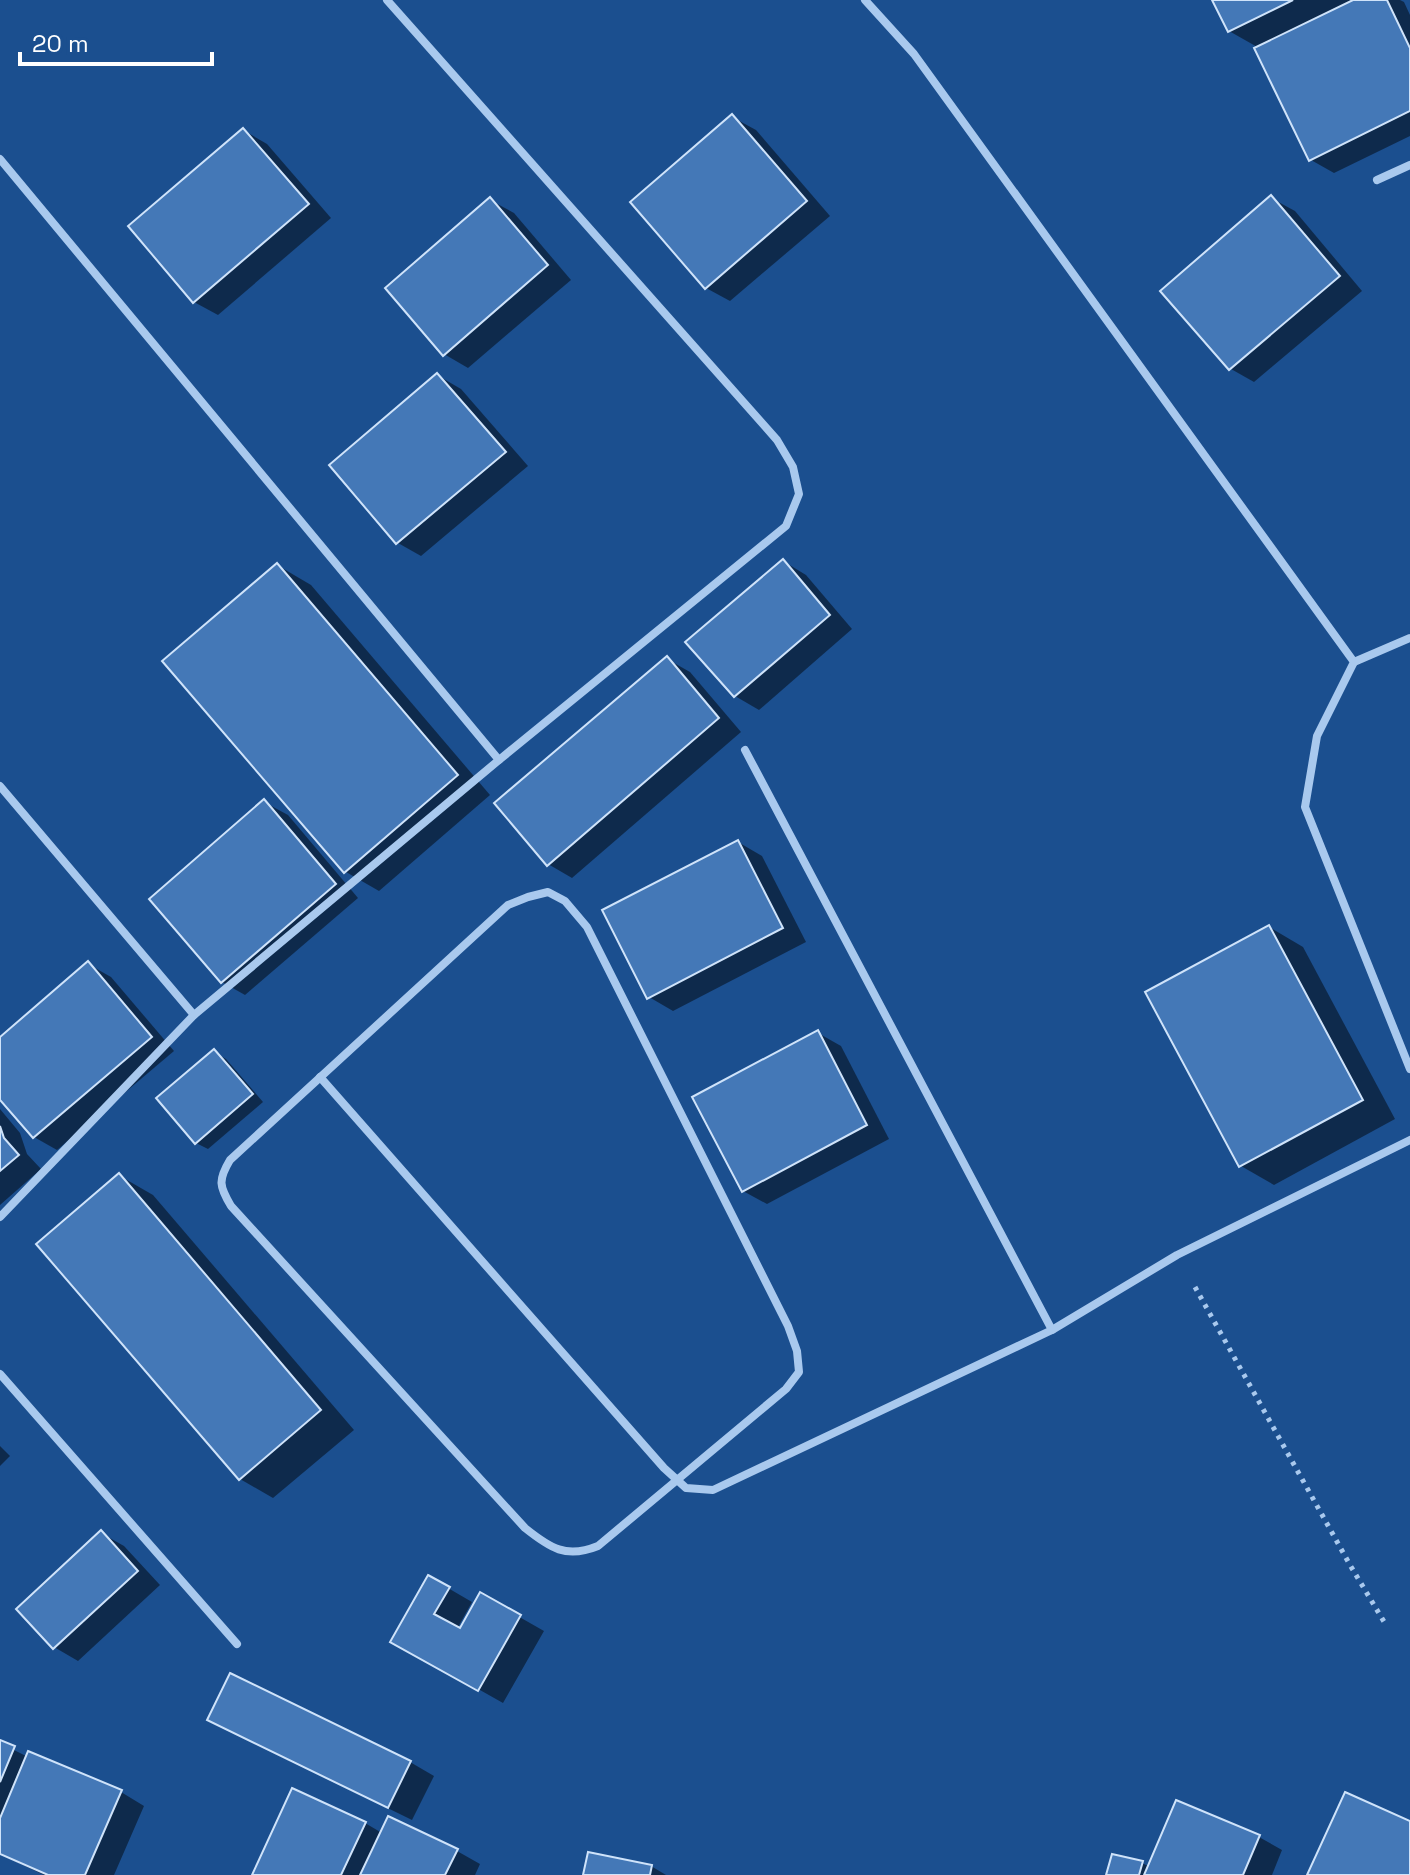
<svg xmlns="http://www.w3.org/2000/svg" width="1410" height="1875" viewBox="0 0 1410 1875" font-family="'Space Grotesk',sans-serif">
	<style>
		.shadow { fill: #0007 }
		.building { fill: #4478b7; stroke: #cfe3fa; stroke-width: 2 }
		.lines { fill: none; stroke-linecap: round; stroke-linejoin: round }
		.path { stroke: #a9c9ee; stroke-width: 5; stroke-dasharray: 4 6; stroke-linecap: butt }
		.street { stroke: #a9c9ee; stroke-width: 8 }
	</style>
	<rect width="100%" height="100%" fill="#1b4f8f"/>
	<!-- shadow -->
	<g class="shadow">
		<polygon points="1214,0 1400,0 1404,2 1410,15 1410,136 1334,173 1311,160 1259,48 1229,31"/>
		<polygon points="732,117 756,130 830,216 730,301 706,288"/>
		<polygon points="243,130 267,144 331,218 218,315 194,302"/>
		<polygon points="1271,198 1295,211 1362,291 1254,382 1231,369 1163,291"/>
		<polygon points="490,200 514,213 571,280 468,368 444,354"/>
		<polygon points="437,375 461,389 528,466 421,556 398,543"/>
		<polygon points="783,561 806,575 852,629 759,710 735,696"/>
		<polygon points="277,565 311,585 490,795 379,891 346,872 164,661"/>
		<polygon points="667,659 690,672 741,732 572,878 548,864"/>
		<polygon points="264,802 288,815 358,898 245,995 222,982"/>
		<polygon points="738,842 762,856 806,942 673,1011 649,997"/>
		<polygon points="1269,927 1303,947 1395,1119 1274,1185 1241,1166"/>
		<polygon points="88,964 111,977 174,1051 57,1150 34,1137 0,1097 0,1040"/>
		<polygon points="818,1033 841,1046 889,1139 767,1204 743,1191"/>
		<polygon points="214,1052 226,1059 263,1102 208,1149 196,1143"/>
		<polygon points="0,1109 20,1133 27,1154 41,1169 0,1205"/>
		<polygon points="120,1176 153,1195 354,1430 273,1498 240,1479"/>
		<polygon points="0,1446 10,1456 0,1466"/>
		<polygon points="101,1533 124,1546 160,1585 78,1661 54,1647"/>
		<polygon points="429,1577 472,1602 457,1629 461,1631 481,1595 544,1631 503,1703 393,1641"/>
		<polygon points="233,1732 410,1762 434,1776 412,1820"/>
		<polygon points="0,1743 28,1757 121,1792 144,1806 114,1875 44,1875 0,1854"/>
		<polygon points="365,1823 382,1833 457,1851 480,1864 475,1875 254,1875"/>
		<polygon points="1259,1837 1282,1850 1272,1875 1108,1875 1142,1863 1150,1867"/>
		<polygon points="651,1866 666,1875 586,1875"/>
	</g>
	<!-- building -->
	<g class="building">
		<polygon points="1212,0 1293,0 1228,32"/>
		<polygon points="1353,0 1387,0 1410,48 1410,111 1309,161 1254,48"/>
		<polygon points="732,114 807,201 705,289 630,202"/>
		<polygon points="243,128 309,204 193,303 128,226"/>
		<polygon points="1271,195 1340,276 1229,370 1160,291"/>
		<polygon points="490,197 548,265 443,356 385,288"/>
		<polygon points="437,373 506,452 396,544 329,465"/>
		<polygon points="783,559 830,615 734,697 685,642"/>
		<polygon points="277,563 458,775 344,873 162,661"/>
		<polygon points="667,656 719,718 547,866 494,803"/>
		<polygon points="264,799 336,884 221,983 149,899"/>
		<polygon points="738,840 783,928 647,999 602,910"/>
		<polygon points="1269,925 1363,1100 1239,1167 1145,992"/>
		<polygon points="88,961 152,1037 33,1138 0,1100 0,1037"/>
		<polygon points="818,1030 867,1125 742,1192 692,1097"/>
		<polygon points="214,1049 253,1094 195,1144 156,1098"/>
		<polygon points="0,1126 4,1138 19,1155 0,1171"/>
		<polygon points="119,1173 321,1410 239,1480 36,1244"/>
		<polygon points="101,1530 138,1571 53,1649 16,1609"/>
		<polygon points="428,1575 450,1587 434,1614 460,1628 480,1592 521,1615 478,1691 390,1642"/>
		<polygon points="230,1673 411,1761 388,1808 207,1720"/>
		<polygon points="0,1740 15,1746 0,1782"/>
		<polygon points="28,1751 122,1790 85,1875 48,1875 0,1854 0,1818"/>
		<polygon points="292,1788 366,1822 341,1875 252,1875"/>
		<polygon points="1345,1792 1410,1821 1410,1875 1307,1875"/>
		<polygon points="1176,1800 1260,1835 1243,1875 1144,1875"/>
		<polygon points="388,1816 458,1849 445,1875 360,1875"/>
		<polygon points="588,1852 652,1865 650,1875 583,1875"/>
		<polygon points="1112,1854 1143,1861 1139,1875 1106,1875"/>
	</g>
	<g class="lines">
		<!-- path -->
		<polyline class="path" points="1195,1287 1350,1565 1386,1625"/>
		<!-- street -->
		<g class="street">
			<polyline points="865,0 914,54 1354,662 1317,736 1305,807 1410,1069"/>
			<polyline points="0,159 499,760"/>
			<polyline points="1377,180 1410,165"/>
			<polyline points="1354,662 1410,638"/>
			<polyline points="745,750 1052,1330"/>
			<polyline points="0,786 194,1015"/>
			<path d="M548,892l17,9 22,26 201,399 9,25 2,21 -13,17 -188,157c-32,13 -48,2 -73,-18l-294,-322c-12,-20 -13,-26 -1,-46l278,-255 20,-8z"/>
			<polyline points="320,1077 664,1468 686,1488 713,1490 1052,1330 1177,1255 1410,1140"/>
			<polyline points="0,1217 194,1015 499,760 786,526 799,494 793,467 777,440 387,0"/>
			<polyline points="0,1374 237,1644"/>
		</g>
	</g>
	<!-- scale -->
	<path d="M20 52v12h192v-12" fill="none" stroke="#ffffff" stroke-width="4"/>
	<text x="32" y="52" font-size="24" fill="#ffffff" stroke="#1b4f8f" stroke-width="6" paint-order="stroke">20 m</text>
</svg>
